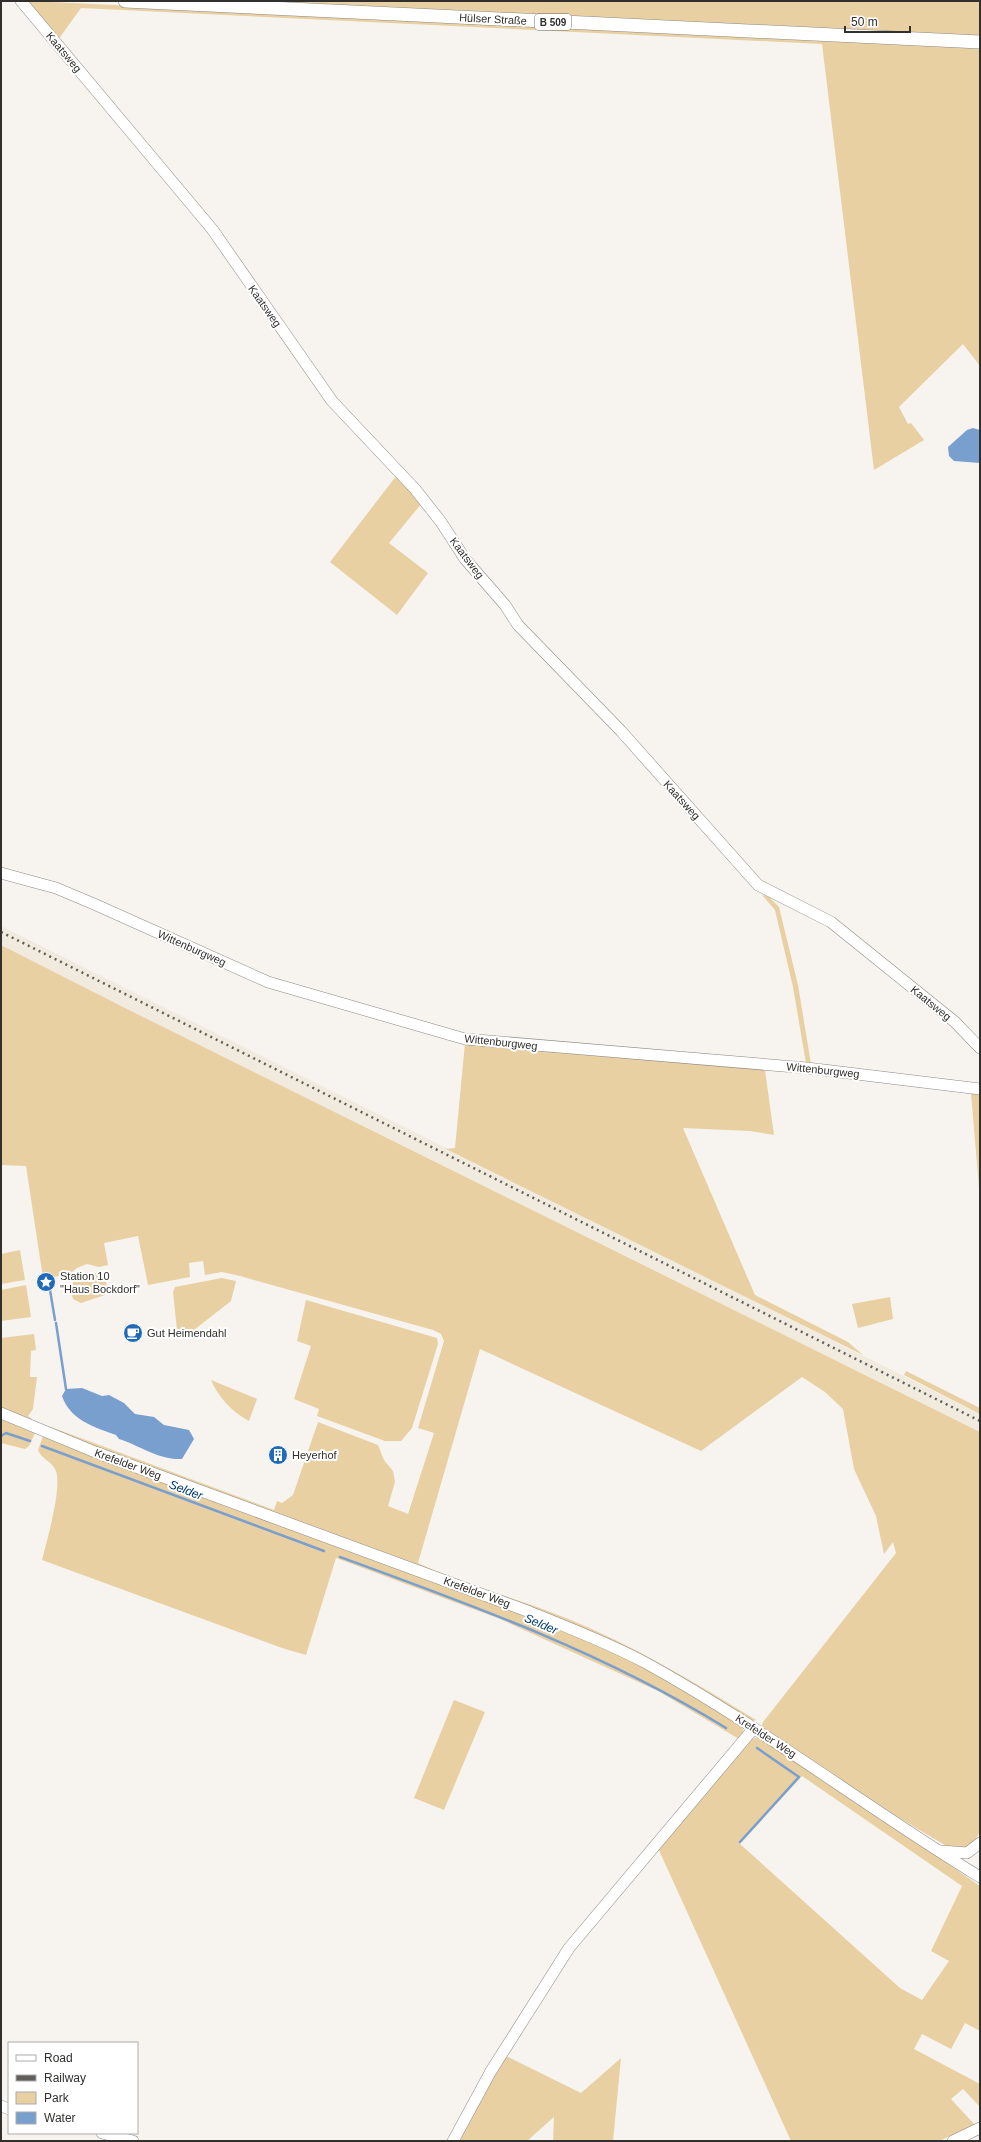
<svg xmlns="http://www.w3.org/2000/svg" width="981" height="2142" viewBox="0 0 981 2142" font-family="Arial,sans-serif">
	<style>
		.built { fill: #f1eade }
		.green { fill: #e8d0a3; fill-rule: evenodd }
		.water { fill: #799fcf }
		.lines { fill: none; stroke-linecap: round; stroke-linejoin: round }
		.stream { stroke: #799fcf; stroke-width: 2.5 }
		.minor-casing { stroke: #8e8b86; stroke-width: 12 }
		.major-casing { stroke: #8e8b86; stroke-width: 14 }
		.minor { stroke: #fff; stroke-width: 11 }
		.major { stroke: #fff; stroke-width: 13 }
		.rail { stroke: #615f5c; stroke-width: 2.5; stroke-dasharray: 2 4; stroke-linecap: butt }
		.labels { text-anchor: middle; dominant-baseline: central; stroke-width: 4; stroke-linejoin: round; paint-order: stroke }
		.shield { fill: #fff; stroke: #6f6e6d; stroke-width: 1 }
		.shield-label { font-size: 10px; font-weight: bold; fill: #31302e }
		.street-label { font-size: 11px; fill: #31302e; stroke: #fff }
		.poi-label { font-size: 11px; fill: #31302e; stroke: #fff; text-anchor: start }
		.water-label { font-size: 12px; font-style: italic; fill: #033c75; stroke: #fff }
	</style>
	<rect width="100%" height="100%" fill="#f7f4ef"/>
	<!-- built -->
	<polygon class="built" points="1,926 980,1414 980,1432 127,1009 1,945"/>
	<!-- green -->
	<g class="green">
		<polygon points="30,1 980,46 980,366 963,344 899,407 908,424 911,423 924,440 874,470 822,44 81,8 58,40 27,6"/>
		<polygon points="207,1 980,1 980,38"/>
		<polygon points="397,475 422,503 389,543 428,573 397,615 330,562"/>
		<polygon points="762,895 769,897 779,907 798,985 811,1064 806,1063 793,987 775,910"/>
		<path d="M1,945l126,64 853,423v347l-1,54 -4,8 -11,9 -16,-3 -47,-28 -140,-91 2,-6 133,-169 -3,-11 -9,12 -8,-38 -22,-47 -11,-60 -18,-17 -23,-15 -101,74 -221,-102 -62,214c47,22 99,35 148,55 67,27 128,64 190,102l-4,1 -84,-50 -274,-113 -343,-128v-3l223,83 3,-9 5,2 11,-8 25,-73 60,23 6,15 9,11 2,11 -7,24 20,8 26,-81 -16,-5 26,-87 -3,-7 -8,-4 -193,-54 -18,-4 -17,3 -2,-14 -14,2 1,14 -42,8 -10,-49 -34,7 4,22 -9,2 -12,-3 -10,4 -9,7 -25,3 -17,-112 -25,-1z"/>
		<polygon points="465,1043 765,1070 774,1135 750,1131 683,1128 755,1295 848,1342 863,1355 446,1149 455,1148"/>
		<polygon points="971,1093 980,1094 980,1200"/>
		<polygon points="20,1250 25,1280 1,1284 1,1254"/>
		<path d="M88,1272c15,1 22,9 17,23l-24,8 -8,-4 -3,-12 6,-9z"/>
		<polygon points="222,1278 236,1281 231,1301 190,1333 177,1330 173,1292 175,1287"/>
		<polygon points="26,1285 31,1317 1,1321 1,1290"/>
		<polygon points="890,1297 893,1319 858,1328 852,1304"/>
		<polygon points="306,1300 437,1338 438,1344 412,1428 401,1441 385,1441 317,1416 319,1409 294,1399 311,1346 297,1341"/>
		<polygon points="34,1334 36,1350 31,1351 30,1377 37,1377 33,1409 28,1416 32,1419 30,1421 1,1409 1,1338"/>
		<polygon points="906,1371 980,1408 980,1414 904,1375"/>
		<path d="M211,1380l46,19 -8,22c-17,-9 -31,-24 -38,-41z"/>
		<polygon points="1,1419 35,1433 29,1446 25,1449 1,1443"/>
		<path d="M43,1436l482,179 93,39 73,40 51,33 2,7 -5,5 -81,-48 -158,-72 -164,-61 -30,97 -24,-7 -240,-88c5,-20 20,-71 14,-89 -4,-10 -15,-12 -18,-21z"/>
		<polygon points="454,1700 485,1712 444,1810 414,1798"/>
		<path d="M759,1737l112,74 109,75v145l-15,-8 -14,26 -29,-15 -8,15 66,35v23l-17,-18 -12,10 24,26 -36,16h-148l-133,-293 94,-109zM802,1776l160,110 -31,65 18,10 -27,39 -22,-12 -160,-144z"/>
		<polygon points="506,2056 581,2093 621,2058 613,2141 553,2141 554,2117 527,2141 456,2141"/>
	</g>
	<!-- water -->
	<g class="water">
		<polygon points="973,428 980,430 980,463 954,461 949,456 948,447 967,430"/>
		<path d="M82,1388l20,8 7,-1 15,8 11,11 19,3 10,8 25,5 5,9 -12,20c-24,1 -41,-13 -63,-20l-3,-4c-22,-8 -46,-15 -54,-39l4,-7z"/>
	</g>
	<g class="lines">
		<!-- stream -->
		<g class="stream">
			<polyline points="50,1290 55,1320"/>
			<polyline points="56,1323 66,1389"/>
			<polyline points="1,1436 6,1433 30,1441"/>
			<polyline points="42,1446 324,1551"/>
			<path d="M340,1557c132,48 265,96 386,171"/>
			<polyline points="740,1842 799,1777 757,1748"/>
		</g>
		<!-- minor casing -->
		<g class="minor-casing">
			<g id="minor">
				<polyline points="21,1 212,229 332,401 415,489 441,522 465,559 505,605 518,625 621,731 758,885 831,922 955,1022 980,1048"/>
				<polyline points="1,873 56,888 94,904 268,982 465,1039 807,1068 980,1089"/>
				<path d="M1,1413l94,39 435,160c39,16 79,31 116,51 116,64 221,145 334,214"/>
				<polyline points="941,1851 967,1853 980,1843"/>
				<polyline points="1,2106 9,2109"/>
				<polyline points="102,2133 133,2141"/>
				<polyline points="453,2141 491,2071 569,1948 754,1728"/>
				<polyline points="953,2141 980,2128"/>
			</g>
		</g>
		<!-- major casing -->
		<g class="major-casing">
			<polyline id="major" points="125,1 980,42"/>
		</g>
		<!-- minor -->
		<use href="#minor" class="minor"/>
		<!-- major -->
		<use href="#major" class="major"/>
		<!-- rail -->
		<polyline class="rail" points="1,932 980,1421"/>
	</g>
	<!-- icons -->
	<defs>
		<g id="sight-disc" transform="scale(1)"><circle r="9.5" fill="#216aba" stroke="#fff"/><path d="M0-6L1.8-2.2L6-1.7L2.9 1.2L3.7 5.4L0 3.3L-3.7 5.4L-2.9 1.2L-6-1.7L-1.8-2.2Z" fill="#fff"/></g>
		<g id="cafe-disc" transform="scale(1)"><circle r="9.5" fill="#216aba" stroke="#fff"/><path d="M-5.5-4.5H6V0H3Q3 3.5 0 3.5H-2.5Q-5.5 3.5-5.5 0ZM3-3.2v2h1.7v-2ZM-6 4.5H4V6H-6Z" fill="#fff"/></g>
		<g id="building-disc" transform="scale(1)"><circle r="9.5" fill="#216aba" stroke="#fff"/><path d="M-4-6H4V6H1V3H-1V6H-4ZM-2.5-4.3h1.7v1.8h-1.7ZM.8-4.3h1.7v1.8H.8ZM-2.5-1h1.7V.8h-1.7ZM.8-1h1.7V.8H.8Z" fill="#fff"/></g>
	</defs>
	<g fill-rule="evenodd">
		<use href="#sight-disc" x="46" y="1282"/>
		<use href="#cafe-disc" x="133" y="1333"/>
		<use href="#building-disc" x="278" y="1455"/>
	</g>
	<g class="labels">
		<!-- shield labels -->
		<rect class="shield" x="535" y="14" width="36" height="16" rx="3"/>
		<g class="shield-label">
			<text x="553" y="22">B 509</text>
		</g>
		<!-- street labels -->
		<g class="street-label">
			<text transform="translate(493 19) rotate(3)">Hülser Straße</text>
			<text transform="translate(64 52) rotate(50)">Kaatsweg</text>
			<text transform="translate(265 306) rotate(55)">Kaatsweg</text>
			<text transform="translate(467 558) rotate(53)">Kaatsweg</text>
			<text transform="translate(682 800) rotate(48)">Kaatsweg</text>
			<text transform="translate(192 948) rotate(24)">Wittenburgweg</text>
			<text transform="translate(931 1003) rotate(39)">Kaatsweg</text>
			<text transform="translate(501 1042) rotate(6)">Wittenburgweg</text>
			<text transform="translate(823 1070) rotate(6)">Wittenburgweg</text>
			<text transform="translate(128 1464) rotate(20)">Krefelder Weg</text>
			<text transform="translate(477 1592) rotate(20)">Krefelder Weg</text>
			<text transform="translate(766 1736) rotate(33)">Krefelder Weg</text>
		</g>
		<!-- poi labels -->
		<g class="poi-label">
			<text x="60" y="1276">Station 10<tspan x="60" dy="13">"Haus Bockdorf"</tspan></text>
			<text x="147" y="1333">Gut Heimendahl</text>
			<text x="292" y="1455">Heyerhof</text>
		</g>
		<!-- water labels -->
		<g class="water-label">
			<text transform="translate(186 1490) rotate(21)">Selder</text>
			<text transform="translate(541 1624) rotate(23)">Selder</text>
		</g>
	</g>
	<!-- border -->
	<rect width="981" height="2142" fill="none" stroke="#31302e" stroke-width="4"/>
	<!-- legend -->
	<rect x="8" y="2042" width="130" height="92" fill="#ffffff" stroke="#adacab"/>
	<rect x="16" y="2055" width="20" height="6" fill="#ffffff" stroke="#adacab"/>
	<text x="44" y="2062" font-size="12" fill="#31302e">Road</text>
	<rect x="16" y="2075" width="20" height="6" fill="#615f5c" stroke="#adacab"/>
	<text x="44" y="2082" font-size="12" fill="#31302e">Railway</text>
	<rect x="16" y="2092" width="20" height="12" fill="#e8d0a3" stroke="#adacab"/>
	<text x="44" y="2102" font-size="12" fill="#31302e">Park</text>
	<rect x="16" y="2112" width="20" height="12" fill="#799fcf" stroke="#adacab"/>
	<text x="44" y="2122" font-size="12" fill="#31302e">Water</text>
	<!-- scale -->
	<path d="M845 26v6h65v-6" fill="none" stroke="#31302e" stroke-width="2"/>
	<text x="851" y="26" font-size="12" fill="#31302e" stroke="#ffffff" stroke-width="3" paint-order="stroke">50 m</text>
</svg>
